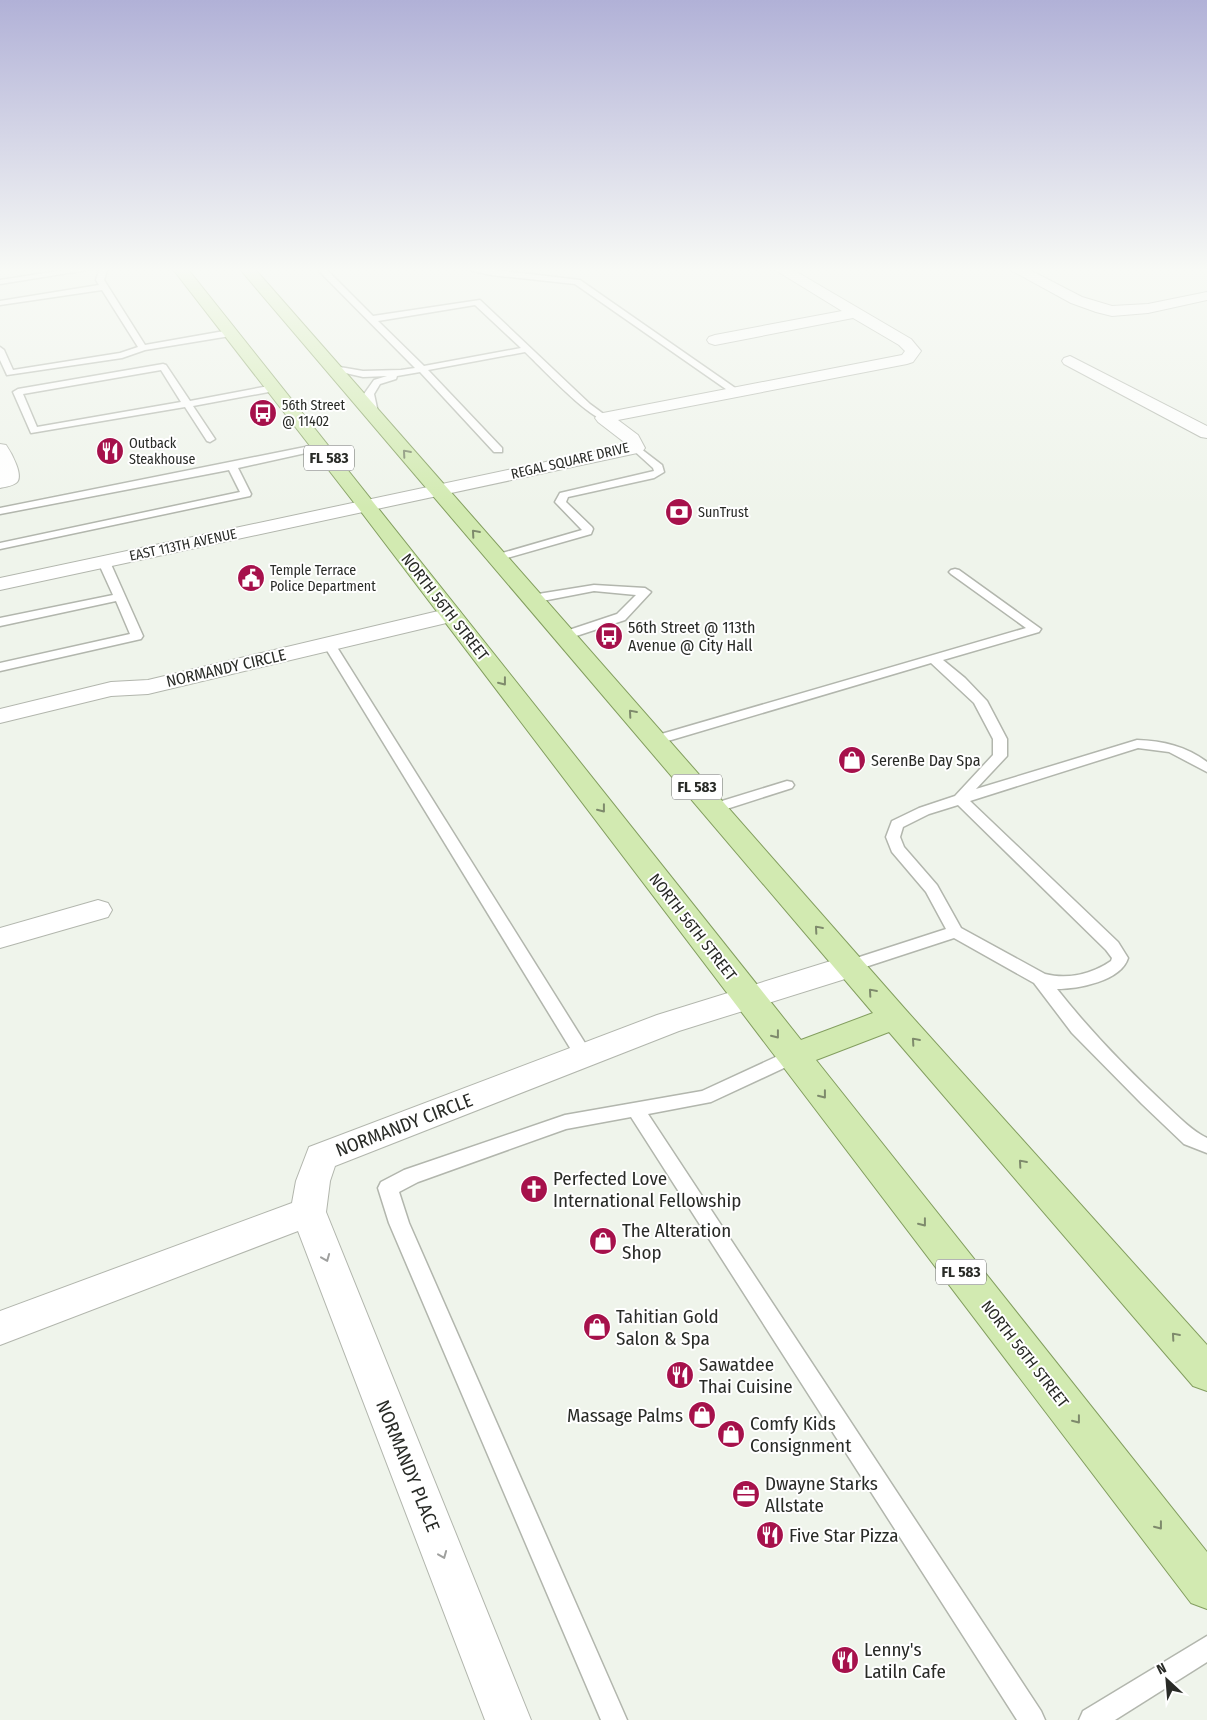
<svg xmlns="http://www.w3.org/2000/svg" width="1207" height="1720" viewBox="0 0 1207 1720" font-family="'Fira Sans Condensed',sans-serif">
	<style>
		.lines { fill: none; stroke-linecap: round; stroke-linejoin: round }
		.service-casing { stroke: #b2b6ad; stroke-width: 3 }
		.minor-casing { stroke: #b2b6ad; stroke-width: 2 }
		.primary-casing { stroke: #839e5f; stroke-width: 2 }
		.service { fill: #fff; fill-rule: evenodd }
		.minor { fill: #fff; fill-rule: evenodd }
		.primary { fill: #d2eab1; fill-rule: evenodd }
		.oneway { stroke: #7e8a6c }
		.oneway2 { stroke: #9fa09e }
		.labels { text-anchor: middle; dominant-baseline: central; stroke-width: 4; stroke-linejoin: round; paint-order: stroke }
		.far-poi-label { font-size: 14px; fill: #292b27; stroke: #fff; text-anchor: start }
		.far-street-label { font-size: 14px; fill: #292b27; stroke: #fff }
		.shield { fill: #fff; stroke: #696b68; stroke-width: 1 }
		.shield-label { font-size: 15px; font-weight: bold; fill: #292b27 }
		.street-label { font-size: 16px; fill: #292b27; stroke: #fff }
		.poi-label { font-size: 16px; fill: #292b27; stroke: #fff; text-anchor: start }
		.near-street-label { font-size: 19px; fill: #292b27; stroke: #fff }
		.near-poi-label { font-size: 19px; fill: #292b27; stroke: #fff; text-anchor: start }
	</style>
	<rect width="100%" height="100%" fill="#eff4eb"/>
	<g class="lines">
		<!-- service casing -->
		<g class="service-casing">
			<g id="service">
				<polygon points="77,268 99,268 0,284 0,280"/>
				<polygon points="100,268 108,268 104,280 145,345 230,330 234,333 230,336 145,350 122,358 7,375 0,360 0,347 4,350 13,370 120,353 138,347 102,290 0,305 0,301 99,285 96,280"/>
				<path d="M316,268h9l48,48 107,-16 110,104 19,14 -2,2c-14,3 -69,-56 -82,-68l-97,18 74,78v4h-8l-74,-80 -23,4 -1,3 -16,5 -6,10 5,23 -2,2h-6l-7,-25 10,-14 13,-4 -24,1 -35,-8v-4l35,6 38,-1 14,-2zM475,305l46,43 -97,18 -46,-45z"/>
				<polygon points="461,268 479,268 580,280 741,392 739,394 733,394 575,284 491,275"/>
				<path d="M163,364l3,1 24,36 84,-16 5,3 -5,3 -81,15 22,33 -5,3 -3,-1 -22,-34 -154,26 -18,-41 5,-3zM161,370l20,32 -144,25 -14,-33z"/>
				<polygon points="320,444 324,445 324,449 238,468 251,494 250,496 0,549 0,543 240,492 229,470 0,514 0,508"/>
				<polygon points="636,445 662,465 664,472 654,478 568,497 566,502 592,527 593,529 591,534 500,560 492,560 490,558 492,556 582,530 555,502 560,493 654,471 653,468 631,448"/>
				<polygon points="104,559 110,562 143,636 141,639 0,671 0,663 130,634 116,601 0,626 0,618 113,595 98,562"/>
				<path d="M955,569l4,1 82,59 -2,3 -96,28 22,18 22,23 20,38v17l-31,33 161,-49c26,1 49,6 70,22v10l-38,-20 -31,-4 -168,53 148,141 10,16c-7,23 -50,31 -71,31 33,42 71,81 111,118 12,11 24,24 39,31v15l-23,-9 -42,-40 -70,-71 -38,-50 -80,-45 -104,34 -6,-2 -2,-4 2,-4 102,-33 -20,-37 -34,-40 -6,-15 6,-16 27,-13 36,-12 38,-41v-16l-19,-36 -43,-40 -270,80h-10l-2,-3 2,-3 375,-109 -75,-54 -2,-2 2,-2zM958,805l148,145 6,8 -1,3c-19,13 -43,19 -66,13l-84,-46 -24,-43 -33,-38 -4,-10 3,-10 26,-13z"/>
				<polygon points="594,585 645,588 651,592 625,620 564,640 560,639 558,636 560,633 617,614 636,595 594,591 532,603 526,599 532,595"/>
				<polygon points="329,640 335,644 590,1051 593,1056 590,1061 584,1063 578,1061 323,644"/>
				<polygon points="787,781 792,782 794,785 792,788 714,813 709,811 707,808 709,805"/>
				<polygon points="793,1049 799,1051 802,1056 799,1061 711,1102 648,1114 1041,1711 1045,1720 1017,1720 631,1117 566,1129 418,1182 399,1192 409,1223 627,1720 601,1720 389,1223 378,1188 381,1182 404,1170 565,1115 702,1091"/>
				<polygon points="1207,1636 1207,1662 1115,1720 1079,1720 1083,1711"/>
			</g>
		</g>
		<!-- minor casing -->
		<g class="minor-casing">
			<g id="minor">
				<polygon points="772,268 790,268 911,339 921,351 913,362 907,364 618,420 638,435 645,448 642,452 0,590 0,578 625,445 624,442 598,422 595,418 598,414 902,355 905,351 899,345 853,318 715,345 709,343 707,340 709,337 715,335 842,311"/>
				<polygon points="1007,268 1026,268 1082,297 1112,306 1148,304 1207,292 1207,300 1148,313 1112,316 1096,312 1071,303"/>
				<polygon points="1070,356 1207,426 1207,438 1201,437 1064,364 1062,361 1064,358"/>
				<path d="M0,444l6,1c5,7 19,32 10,38 -4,3 -11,4 -16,5z"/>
				<polygon points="451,608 459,610 462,615 459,620 148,694 111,696 0,723 0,709 111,682 148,680"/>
				<polygon points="98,900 108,903 112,910 108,917 0,948 0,928"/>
				<polygon points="850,955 861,958 865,966 861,974 679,1031 335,1166 330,1181 326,1212 531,1720 485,1720 298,1231 0,1345 0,1311 292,1203 296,1181 309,1147 657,1015"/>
			</g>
		</g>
		<!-- primary casing -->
		<g class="primary-casing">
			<polygon id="primary" points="172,268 187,268 801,1040 873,1013 239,268 254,268 905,1009 1207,1345 1207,1391 1193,1386 889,1032 816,1060 1207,1552 1207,1609 1191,1603 359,509"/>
		</g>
		<!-- service -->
		<use href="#service" class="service"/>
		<!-- minor -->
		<use href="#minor" class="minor"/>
		<!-- primary -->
		<use href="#primary" class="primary"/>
	</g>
	<!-- one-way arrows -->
	<defs><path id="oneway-chevron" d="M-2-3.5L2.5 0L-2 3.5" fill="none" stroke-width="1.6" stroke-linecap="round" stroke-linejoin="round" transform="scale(1.25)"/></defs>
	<g class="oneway">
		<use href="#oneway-chevron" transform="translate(406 453) rotate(-131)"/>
		<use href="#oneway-chevron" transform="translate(475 533) rotate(-131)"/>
		<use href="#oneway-chevron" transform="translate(503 682) rotate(52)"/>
		<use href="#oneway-chevron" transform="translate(632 713) rotate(-131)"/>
		<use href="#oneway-chevron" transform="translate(602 809) rotate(52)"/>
		<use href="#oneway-chevron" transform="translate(818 929) rotate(-131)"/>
		<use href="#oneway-chevron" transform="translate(872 992) rotate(-131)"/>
		<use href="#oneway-chevron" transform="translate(776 1035) rotate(52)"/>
		<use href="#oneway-chevron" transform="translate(915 1041) rotate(-131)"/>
		<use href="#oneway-chevron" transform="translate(823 1095) rotate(52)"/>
		<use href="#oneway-chevron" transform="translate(1022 1163) rotate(-131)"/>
		<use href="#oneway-chevron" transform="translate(923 1223) rotate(52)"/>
		<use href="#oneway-chevron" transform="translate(1175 1336) rotate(-131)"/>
		<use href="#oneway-chevron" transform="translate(1077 1420) rotate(52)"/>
		<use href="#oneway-chevron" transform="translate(1159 1526) rotate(52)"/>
	</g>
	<g class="oneway2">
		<use href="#oneway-chevron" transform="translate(326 1258) rotate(68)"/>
		<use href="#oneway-chevron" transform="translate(443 1555) rotate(68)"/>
	</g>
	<!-- sky -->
	<linearGradient id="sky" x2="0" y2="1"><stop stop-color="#b1b1d7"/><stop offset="0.53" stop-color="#f8faf6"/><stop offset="1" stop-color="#f8faf6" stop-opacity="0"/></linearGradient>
	<rect width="1207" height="509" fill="url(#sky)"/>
	<!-- icons -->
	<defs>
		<g id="bus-disc" transform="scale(1.4375)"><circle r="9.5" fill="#a6114b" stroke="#fff"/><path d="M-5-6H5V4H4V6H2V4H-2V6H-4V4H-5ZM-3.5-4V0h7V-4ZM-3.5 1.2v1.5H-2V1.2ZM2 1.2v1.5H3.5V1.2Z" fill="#fff"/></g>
		<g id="restaurant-disc" transform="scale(1.4375)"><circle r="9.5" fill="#a6114b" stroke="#fff"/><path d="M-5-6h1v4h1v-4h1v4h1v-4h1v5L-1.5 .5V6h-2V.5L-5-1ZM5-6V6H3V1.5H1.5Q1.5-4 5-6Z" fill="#fff"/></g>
		<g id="bank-disc" transform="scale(1.4375)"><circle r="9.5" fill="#a6114b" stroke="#fff"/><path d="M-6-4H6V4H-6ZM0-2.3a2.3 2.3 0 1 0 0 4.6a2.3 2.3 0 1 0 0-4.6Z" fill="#fff"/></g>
		<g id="civic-disc" transform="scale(1.4375)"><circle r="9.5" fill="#a6114b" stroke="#fff"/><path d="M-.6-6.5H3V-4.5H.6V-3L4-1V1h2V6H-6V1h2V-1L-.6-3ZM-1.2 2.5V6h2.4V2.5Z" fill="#fff"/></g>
		<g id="shop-disc" transform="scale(1.4375)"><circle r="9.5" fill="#a6114b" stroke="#fff"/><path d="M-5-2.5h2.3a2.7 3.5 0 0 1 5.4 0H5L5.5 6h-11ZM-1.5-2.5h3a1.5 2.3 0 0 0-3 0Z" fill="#fff"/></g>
		<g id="church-disc" transform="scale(1.4375)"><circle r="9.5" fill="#a6114b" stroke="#fff"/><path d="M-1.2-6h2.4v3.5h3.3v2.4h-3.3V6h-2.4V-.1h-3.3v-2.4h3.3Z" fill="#fff"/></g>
		<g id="office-disc" transform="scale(1.4375)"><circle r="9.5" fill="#a6114b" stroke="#fff"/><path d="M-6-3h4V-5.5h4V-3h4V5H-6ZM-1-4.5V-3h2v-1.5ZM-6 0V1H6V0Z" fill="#fff"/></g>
	</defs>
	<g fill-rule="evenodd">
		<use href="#bus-disc" x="263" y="413"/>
		<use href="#restaurant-disc" x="110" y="451"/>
		<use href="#bank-disc" x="679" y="512"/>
		<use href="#civic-disc" x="251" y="578"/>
		<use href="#bus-disc" x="609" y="636"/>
		<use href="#shop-disc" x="852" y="760"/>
		<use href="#church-disc" x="534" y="1189"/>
		<use href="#shop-disc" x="603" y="1241"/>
		<use href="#shop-disc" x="597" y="1327"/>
		<use href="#restaurant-disc" x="680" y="1375"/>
		<use href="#shop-disc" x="702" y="1415"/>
		<use href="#shop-disc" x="731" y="1434"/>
		<use href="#office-disc" x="746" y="1494"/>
		<use href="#restaurant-disc" x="770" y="1535"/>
		<use href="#restaurant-disc" x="845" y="1660"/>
	</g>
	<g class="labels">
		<!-- far-poi labels -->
		<g class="far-poi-label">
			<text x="282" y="405">56th Street<tspan x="282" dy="16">@ 11402</tspan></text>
			<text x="129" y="443">Outback<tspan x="129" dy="16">Steakhouse</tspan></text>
			<text x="698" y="512">SunTrust</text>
			<text x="270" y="570">Temple Terrace<tspan x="270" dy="16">Police Department</tspan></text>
		</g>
		<!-- far-street labels -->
		<g class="far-street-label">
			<text transform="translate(570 461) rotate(-13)">REGAL SQUARE DRIVE</text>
			<text transform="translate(183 545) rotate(-12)">EAST 113TH AVENUE</text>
		</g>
		<!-- shield labels -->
		<g class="shield">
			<rect x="304" y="445.5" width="50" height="25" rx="4"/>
			<rect x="672" y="774.5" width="50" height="25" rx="4"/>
			<rect x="936" y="1259.5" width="50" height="25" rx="4"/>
		</g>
		<g class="shield-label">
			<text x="329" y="458">FL 583</text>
			<text x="697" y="787">FL 583</text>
			<text x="961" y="1272">FL 583</text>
		</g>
		<!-- street labels -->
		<g class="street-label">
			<text transform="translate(445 607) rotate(52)">NORTH 56TH STREET</text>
			<text transform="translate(226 668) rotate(-13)">NORMANDY CIRCLE</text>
			<text transform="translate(693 927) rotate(52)">NORTH 56TH STREET</text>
			<text transform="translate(1025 1354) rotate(52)">NORTH 56TH STREET</text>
		</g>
		<!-- poi labels -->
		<g class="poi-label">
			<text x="628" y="627">56th Street @ 113th<tspan x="628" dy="18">Avenue @ City Hall</tspan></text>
			<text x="871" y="760">SerenBe Day Spa</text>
		</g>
		<!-- near-street labels -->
		<g class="near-street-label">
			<text transform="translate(404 1125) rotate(-21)">NORMANDY CIRCLE</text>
			<text transform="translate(408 1466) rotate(68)">NORMANDY PLACE</text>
		</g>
		<!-- near-poi labels -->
		<g class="near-poi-label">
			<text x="553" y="1178">Perfected Love<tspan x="553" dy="22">International Fellowship</tspan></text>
			<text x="622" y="1230">The Alteration<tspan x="622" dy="22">Shop</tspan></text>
			<text x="616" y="1316">Tahitian Gold<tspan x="616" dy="22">Salon &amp; Spa</tspan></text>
			<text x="699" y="1364">Sawatdee<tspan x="699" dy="22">Thai Cuisine</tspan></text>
			<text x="683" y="1415" text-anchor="end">Massage Palms</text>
			<text x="750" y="1423">Comfy Kids<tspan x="750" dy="22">Consignment</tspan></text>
			<text x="765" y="1483">Dwayne Starks<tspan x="765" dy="22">Allstate</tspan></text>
			<text x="789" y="1535">Five Star Pizza</text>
			<text x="864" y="1649">Lenny's<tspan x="864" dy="22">Latiln Cafe</tspan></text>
		</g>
	</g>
	<!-- north arrow -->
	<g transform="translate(1167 1680) rotate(334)" stroke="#ffffff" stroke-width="4" paint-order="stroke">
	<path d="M0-4L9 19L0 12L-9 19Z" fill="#292b27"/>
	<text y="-8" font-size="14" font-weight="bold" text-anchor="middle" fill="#292b27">N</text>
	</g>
</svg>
